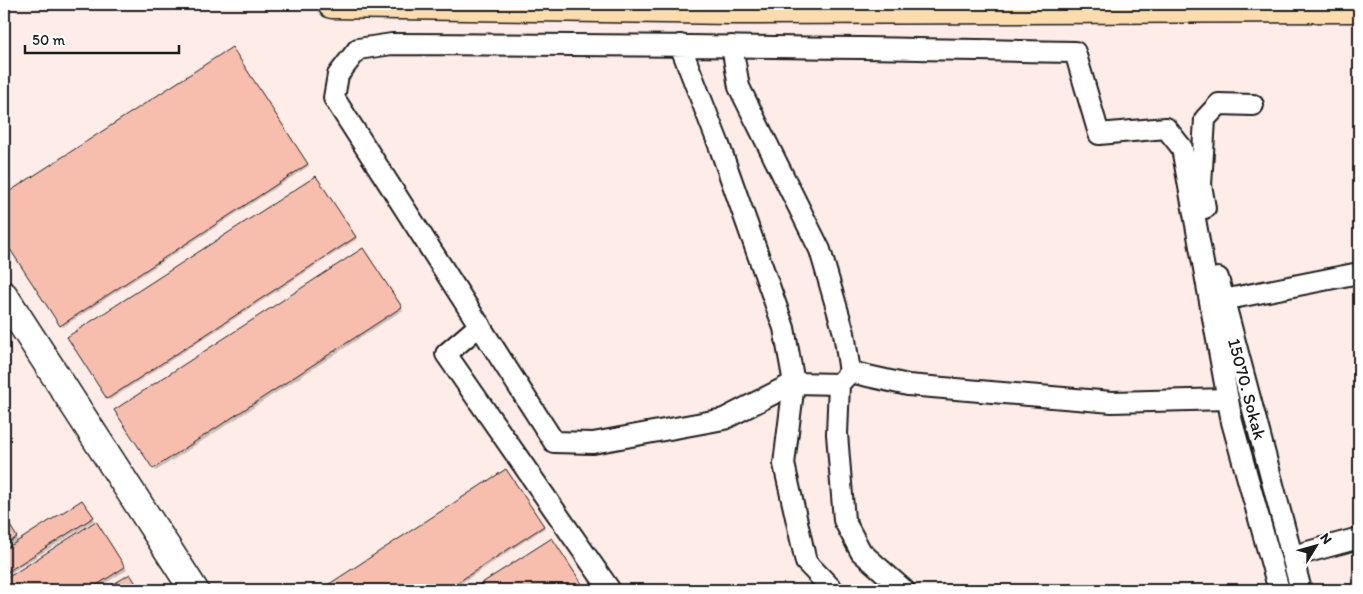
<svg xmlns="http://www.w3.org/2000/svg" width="1363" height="594" viewBox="0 0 1363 594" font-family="Itim,sans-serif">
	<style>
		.shadow { fill: #0003 }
		.building { fill: #f7beae; stroke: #1c1c1c }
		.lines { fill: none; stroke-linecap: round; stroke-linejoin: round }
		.street-casing { stroke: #1c1c1c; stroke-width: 24 }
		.secondary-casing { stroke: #1c1c1c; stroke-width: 31 }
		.primary-casing { stroke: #1c1c1c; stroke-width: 31 }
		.street { stroke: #fff; stroke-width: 20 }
		.secondary { stroke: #fff; stroke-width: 28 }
		.primary { stroke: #fcdcac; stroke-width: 28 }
		.labels { text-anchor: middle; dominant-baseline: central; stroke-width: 4; stroke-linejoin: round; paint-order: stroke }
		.street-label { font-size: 18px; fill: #1c1c1c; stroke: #fff }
	</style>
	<rect width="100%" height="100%" fill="#fdece7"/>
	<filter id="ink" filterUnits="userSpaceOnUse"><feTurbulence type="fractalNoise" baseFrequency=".02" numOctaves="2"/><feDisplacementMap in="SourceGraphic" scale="10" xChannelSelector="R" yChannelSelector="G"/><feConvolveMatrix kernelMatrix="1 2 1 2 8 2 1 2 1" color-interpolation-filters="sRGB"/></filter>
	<g filter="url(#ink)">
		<!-- shadow -->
		<g class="shadow">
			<polygon points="232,48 309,166 63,327 4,238 4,197"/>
			<polygon points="318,179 357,239 110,400 108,398"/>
			<polygon points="365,251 403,310 156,471 116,410"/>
			<polygon points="506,470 545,528 451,590 322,590"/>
			<polygon points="84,503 95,520 4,577 4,516 19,541"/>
			<polygon points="96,522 127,570 94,590 4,590 4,581"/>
			<polygon points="552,539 586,590 473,590"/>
		</g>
		<!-- building -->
		<g class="building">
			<polygon points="232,47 308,164 60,326 4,240 4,195"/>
			<polygon points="316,176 356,237 107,399 67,337"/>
			<polygon points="363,248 402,307 153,469 114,410"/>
			<polygon points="506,469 544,526 446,590 320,590"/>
			<polygon points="82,500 94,517 4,574 4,550"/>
			<polygon points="4,516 17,537 4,546"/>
			<polygon points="96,521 125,567 89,590 4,590 4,580"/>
			<polygon points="552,538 586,590 471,590"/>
			<polygon points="130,574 140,590 104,590"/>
		</g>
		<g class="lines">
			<!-- street casing -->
			<g class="street-casing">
				<g id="street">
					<path d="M680,45l39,100 65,183 10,55 -70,36 -131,24 -39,-1 -220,-344 4,-23 20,-26 34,-5c227,1 455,3 683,8l24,82 67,-6 16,20 50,274 47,168"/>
					<polyline points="732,46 739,87 820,250 844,333 850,372 839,384 837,434 844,520 861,552 904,590"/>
					<polyline points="1205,208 1201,185 1205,119 1219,104 1253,105"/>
					<polyline points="1218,278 1301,590"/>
					<polyline points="1223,300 1359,273"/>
					<polyline points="480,325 446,354 610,590"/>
					<polyline points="850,372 908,385 1112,402 1228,399"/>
					<polyline points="1293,556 1359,538"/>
					<polyline points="833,590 806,562 784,464 794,383 839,384"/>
				</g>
			</g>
			<!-- secondary casing -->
			<g class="secondary-casing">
				<polyline id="secondary" points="4,296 194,590"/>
			</g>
			<!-- primary casing -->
			<g class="primary-casing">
				<polyline id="primary" points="332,4 732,10 1359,8"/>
			</g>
			<!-- street -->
			<use href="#street" class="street"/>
			<!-- secondary -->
			<use href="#secondary" class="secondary"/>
			<!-- primary -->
			<use href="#primary" class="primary"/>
		</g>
	</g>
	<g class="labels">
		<!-- street labels -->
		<g class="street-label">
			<text transform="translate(1247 389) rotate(75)">15070. Sokak</text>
		</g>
	</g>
	<!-- margin -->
	<rect width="1363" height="594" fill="none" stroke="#fff" stroke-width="20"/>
	<rect x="10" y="10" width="1343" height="574" fill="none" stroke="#1c1c1c" stroke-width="2" filter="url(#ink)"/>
	<!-- north arrow -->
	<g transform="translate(1316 546) rotate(53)" stroke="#ffffff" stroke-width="4" paint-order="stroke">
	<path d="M0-4L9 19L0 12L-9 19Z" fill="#1c1c1c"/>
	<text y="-8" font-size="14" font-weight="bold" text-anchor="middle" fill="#1c1c1c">N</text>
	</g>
	<!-- scale -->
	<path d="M25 45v8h154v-8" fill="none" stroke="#1c1c1c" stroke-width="2.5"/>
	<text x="32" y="45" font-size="15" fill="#1c1c1c" stroke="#ffffff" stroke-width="4" paint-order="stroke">50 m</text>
</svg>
